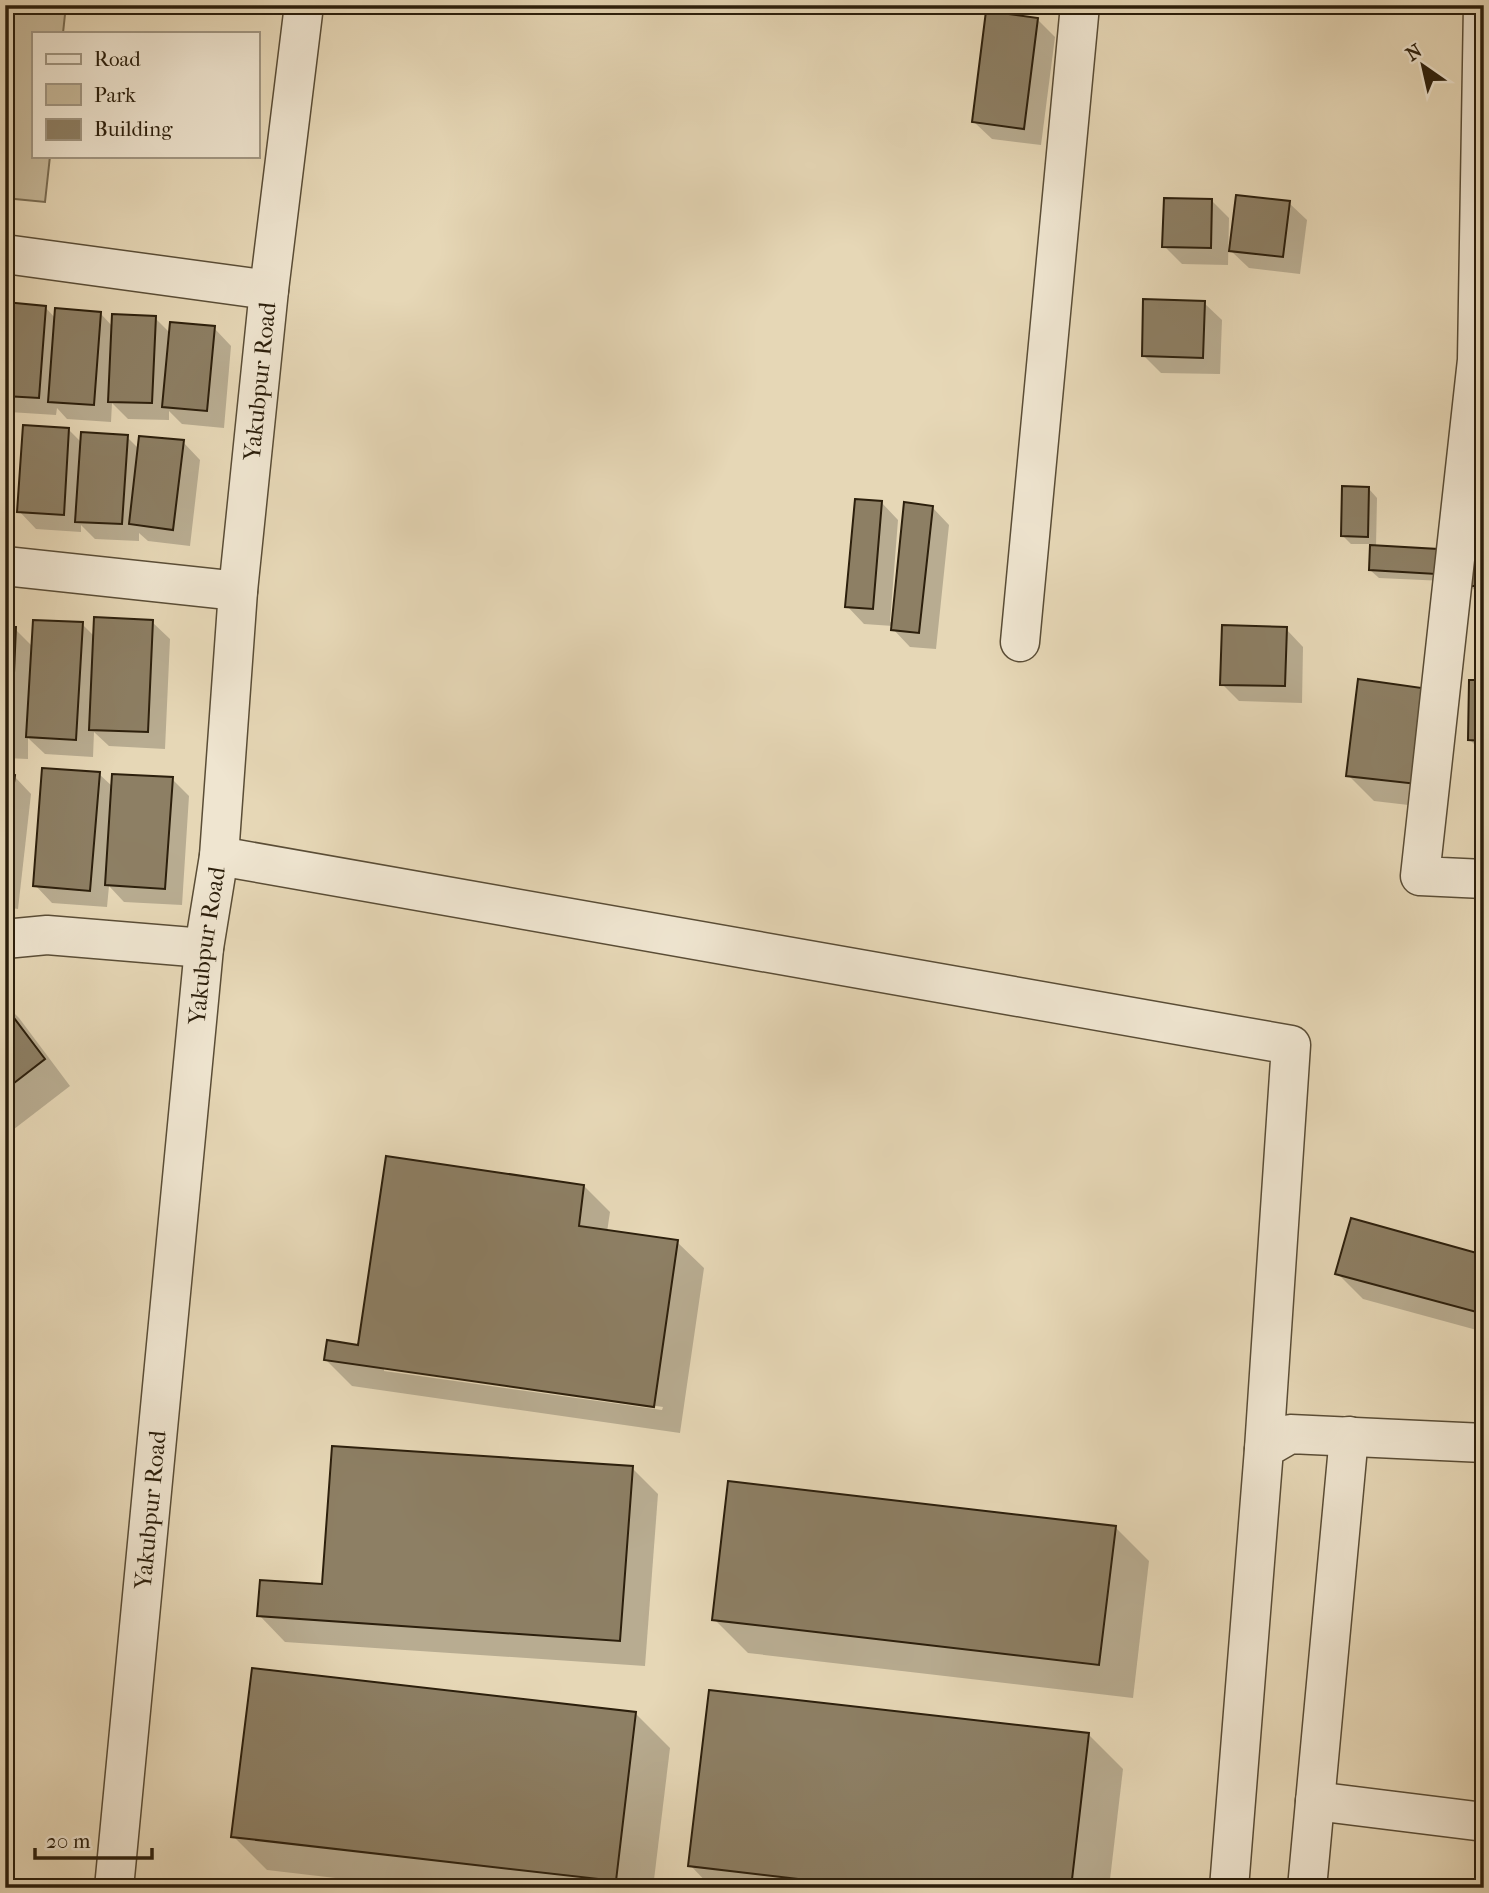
<svg xmlns="http://www.w3.org/2000/svg" width="1489" height="1893" viewBox="0 0 1489 1893" font-family="'IM FELL French Canon',serif">
	<style>
		.green { fill: #c6b899; stroke: #796c52; stroke-width: 2 }
		.shadow { fill: #0003; fill-rule: evenodd }
		.building { fill: #8d7f64; stroke: #2c1f0c; stroke-width: 2 }
		.lines { fill: none; stroke-linecap: round; stroke-linejoin: round }
		.minor-casing { stroke: #5a4d36; stroke-width: 41 }
		.minor { stroke: #efe5d0; stroke-width: 38 }
		.labels { text-anchor: middle; dominant-baseline: central; stroke-width: 5; stroke-linejoin: round; paint-order: stroke }
		.street-label { font-size: 24px; fill: #2c1f0c; stroke: #efe5d0 }
	</style>
	<rect width="100%" height="100%" fill="#e6d7b6"/>
	<filter id="stains"><feTurbulence type="fractalNoise" baseFrequency=".00286" numOctaves="4"/><feColorMatrix values="0 0 0 0 .2 0 0 0 0 .09 0 0 0 0 .02 0 0 0 .5 -.17"/></filter>
	<radialGradient id="worn" r=".72"><stop offset=".6" stop-color="#630" stop-opacity="0"/><stop offset="1" stop-color="#630" stop-opacity=".3"/></radialGradient>
	<!-- green -->
	<polygon class="green" points="5,5 66,5 63,33 33,33 33,156 50,156 45,202 5,198"/>
	<!-- shadow -->
	<g class="shadow">
		<polygon points="1037,19 1055,37 1041,145 992,139 974,122"/>
		<polygon points="1211,200 1229,218 1228,265 1182,264 1164,246"/>
		<polygon points="1289,203 1307,220 1300,274 1249,268 1231,251"/>
		<polygon points="1204,303 1222,320 1220,374 1161,373 1143,355"/>
		<polygon points="5,304 45,307 56,319 101,314 113,327 155,318 171,334 214,328 231,346 224,428 182,424 169,411 169,420 128,419 112,403 111,422 67,419 57,408 56,415 9,412 5,408"/>
		<polygon points="69,430 82,443 127,437 139,449 183,442 200,460 190,546 148,541 139,533 139,541 95,539 81,525 81,532 36,529 19,511"/>
		<polygon points="1369,489 1377,498 1376,547 1437,550 1444,581 1379,578 1370,570 1371,544 1351,544 1342,535"/>
		<polygon points="881,502 898,520 890,622 893,623 932,507 949,525 936,649 910,647 893,629 893,626 864,624 847,606"/>
		<polygon points="1484,526 1484,599 1469,585"/>
		<polygon points="152,622 170,639 165,749 109,746 94,732 93,757 45,754 28,738 28,759 5,758 5,629 15,629 33,647 82,624 95,637"/>
		<polygon points="1286,629 1303,647 1302,703 1239,701 1222,684"/>
		<polygon points="1484,682 1484,754 1470,740"/>
		<polygon points="1454,716 1443,809 1374,801 1348,775"/>
		<polygon points="99,774 113,787 172,779 189,796 182,905 124,902 109,886 107,907 52,903 35,885"/>
		<polygon points="5,775 14,776 31,794 18,909 5,907"/>
		<polygon points="5,1004 19,1018 70,1086 5,1136"/>
		<path d="M584,1186l26,26 -3,20 70,10 27,26 -24,165 -328,-47 -26,-26 33,-13zM384,1367l279,40 -1,3 -278,-39z"/>
		<polygon points="1484,1256 1484,1332 1363,1299 1337,1273"/>
		<polygon points="632,1468 658,1494 645,1666 285,1642 259,1615"/>
		<polygon points="1115,1527 1149,1561 1133,1698 748,1653 714,1619"/>
		<polygon points="636,1714 670,1748 653,1888 421,1888 267,1870 233,1836"/>
		<polygon points="1089,1735 1123,1769 1109,1888 712,1888 690,1865"/>
	</g>
	<!-- building -->
	<g class="building">
		<polygon points="986,11 1038,18 1024,129 972,122"/>
		<polygon points="1236,195 1290,201 1283,257 1229,251"/>
		<polygon points="1164,198 1212,199 1211,248 1162,247"/>
		<polygon points="1143,299 1205,301 1203,358 1142,356"/>
		<polygon points="5,302 46,306 39,398 5,396"/>
		<polygon points="55,308 101,312 94,405 48,402"/>
		<polygon points="112,314 156,316 152,403 108,402"/>
		<polygon points="170,322 215,326 207,411 162,407"/>
		<polygon points="23,425 69,428 64,515 17,512"/>
		<polygon points="81,432 128,435 122,524 75,522"/>
		<polygon points="139,436 184,440 173,530 129,524"/>
		<polygon points="1342,486 1369,487 1368,537 1341,536"/>
		<polygon points="855,499 882,501 873,609 845,607"/>
		<polygon points="904,502 933,506 919,633 891,630"/>
		<polygon points="1467,525 1484,525 1484,586 1468,586"/>
		<polygon points="1370,545 1438,549 1436,574 1369,570"/>
		<polygon points="94,617 153,620 148,732 89,730"/>
		<polygon points="33,620 83,622 76,740 26,737"/>
		<polygon points="1222,625 1287,627 1285,686 1220,685"/>
		<polygon points="5,627 16,627 11,742 5,742"/>
		<polygon points="1358,679 1429,689 1417,784 1346,776"/>
		<polygon points="1469,680 1484,680 1484,741 1468,740"/>
		<polygon points="42,768 100,772 90,891 33,886"/>
		<polygon points="5,773 15,775 5,853"/>
		<polygon points="112,774 173,777 165,889 105,885"/>
		<polygon points="5,1006 45,1059 5,1090"/>
		<polygon points="386,1156 584,1185 579,1226 678,1240 654,1407 324,1360 327,1340 358,1345"/>
		<polygon points="1351,1218 1484,1255 1484,1314 1335,1274"/>
		<polygon points="332,1446 633,1466 620,1641 257,1616 260,1580 322,1584"/>
		<polygon points="728,1481 1116,1526 1099,1665 712,1620"/>
		<polygon points="252,1668 636,1712 616,1881 231,1837"/>
		<polygon points="709,1690 1089,1733 1071,1888 875,1888 688,1866"/>
	</g>
	<g class="lines">
		<!-- minor casing -->
		<g class="minor-casing">
			<g id="minor">
				<polyline points="1483,5 1477,360 1420,876 1484,879"/>
				<polyline points="5,254 269,290"/>
				<polyline points="5,566 238,591"/>
				<polyline points="1020,642 1080,5"/>
				<polyline points="219,856 1291,1045 1264,1449"/>
				<polyline points="5,939 47,935 204,948"/>
				<polyline points="1315,1801 1484,1822"/>
				<path id="s1" d="M114,1888l90,-940 15,-92 19,-265 31,-301 35,-285"/>
				<polyline points="1229,1888 1264,1449 1290,1434 1484,1443"/>
				<polyline points="1307,1888 1349,1436"/>
			</g>
		</g>
		<!-- minor -->
		<use href="#minor" class="minor"/>
	</g>
	<g class="labels">
		<!-- street labels -->
		<g class="street-label">
			<text stroke="none"><textPath href="#s1" startOffset="1514">Yakubpur Road</textPath></text>
			<text stroke="none"><textPath href="#s1" startOffset="947">Yakubpur Road</textPath></text>
			<text stroke="none"><textPath href="#s1" startOffset="380">Yakubpur Road</textPath></text>
		</g>
	</g>
	<!-- margin -->
	<rect width="1489" height="1893" fill="none" stroke="#e6d7b6" stroke-width="28"/>
	<rect x="7" y="7" width="1475" height="1879" fill="none" stroke="#2c1f0c" stroke-width="3.5"/>
	<rect x="14" y="14" width="1461" height="1865" fill="none" stroke="#2c1f0c" stroke-width="2"/>
	<!-- legend -->
	<rect x="32" y="32" width="228" height="126" fill="#efe5d0" stroke="#a19682" stroke-width="2"/>
	<rect x="46" y="54" width="35" height="10" fill="#efe5d0" stroke="#a19682" stroke-width="2"/>
	<text x="94" y="66" font-size="21" fill="#2c1f0c">Road</text>
	<rect x="46" y="84" width="35" height="21" fill="#c6b899" stroke="#a19682" stroke-width="2"/>
	<text x="94" y="102" font-size="21" fill="#2c1f0c">Park</text>
	<rect x="46" y="119" width="35" height="21" fill="#8d7f64" stroke="#a19682" stroke-width="2"/>
	<text x="94" y="136" font-size="21" fill="#2c1f0c">Building</text>
	<!-- north arrow -->
	<g transform="translate(1423 66) rotate(326)" stroke="#efe5d0" stroke-width="5" paint-order="stroke">
	<path d="M0-5L12 26L0 18L-12 26Z" fill="#2c1f0c"/>
	<text y="-10" font-size="19" font-weight="bold" text-anchor="middle" fill="#2c1f0c">N</text>
	</g>
	<!-- scale -->
	<path d="M35 1848v10h117v-10" fill="none" stroke="#2c1f0c" stroke-width="3.5"/>
	<text x="46" y="1848" font-size="21" fill="#2c1f0c" stroke="#efe5d0" stroke-width="5" paint-order="stroke">20 m</text>
	<rect width="100%" height="100%" filter="url(#stains)"/>
	<rect width="100%" height="100%" fill="url(#worn)"/>
</svg>
